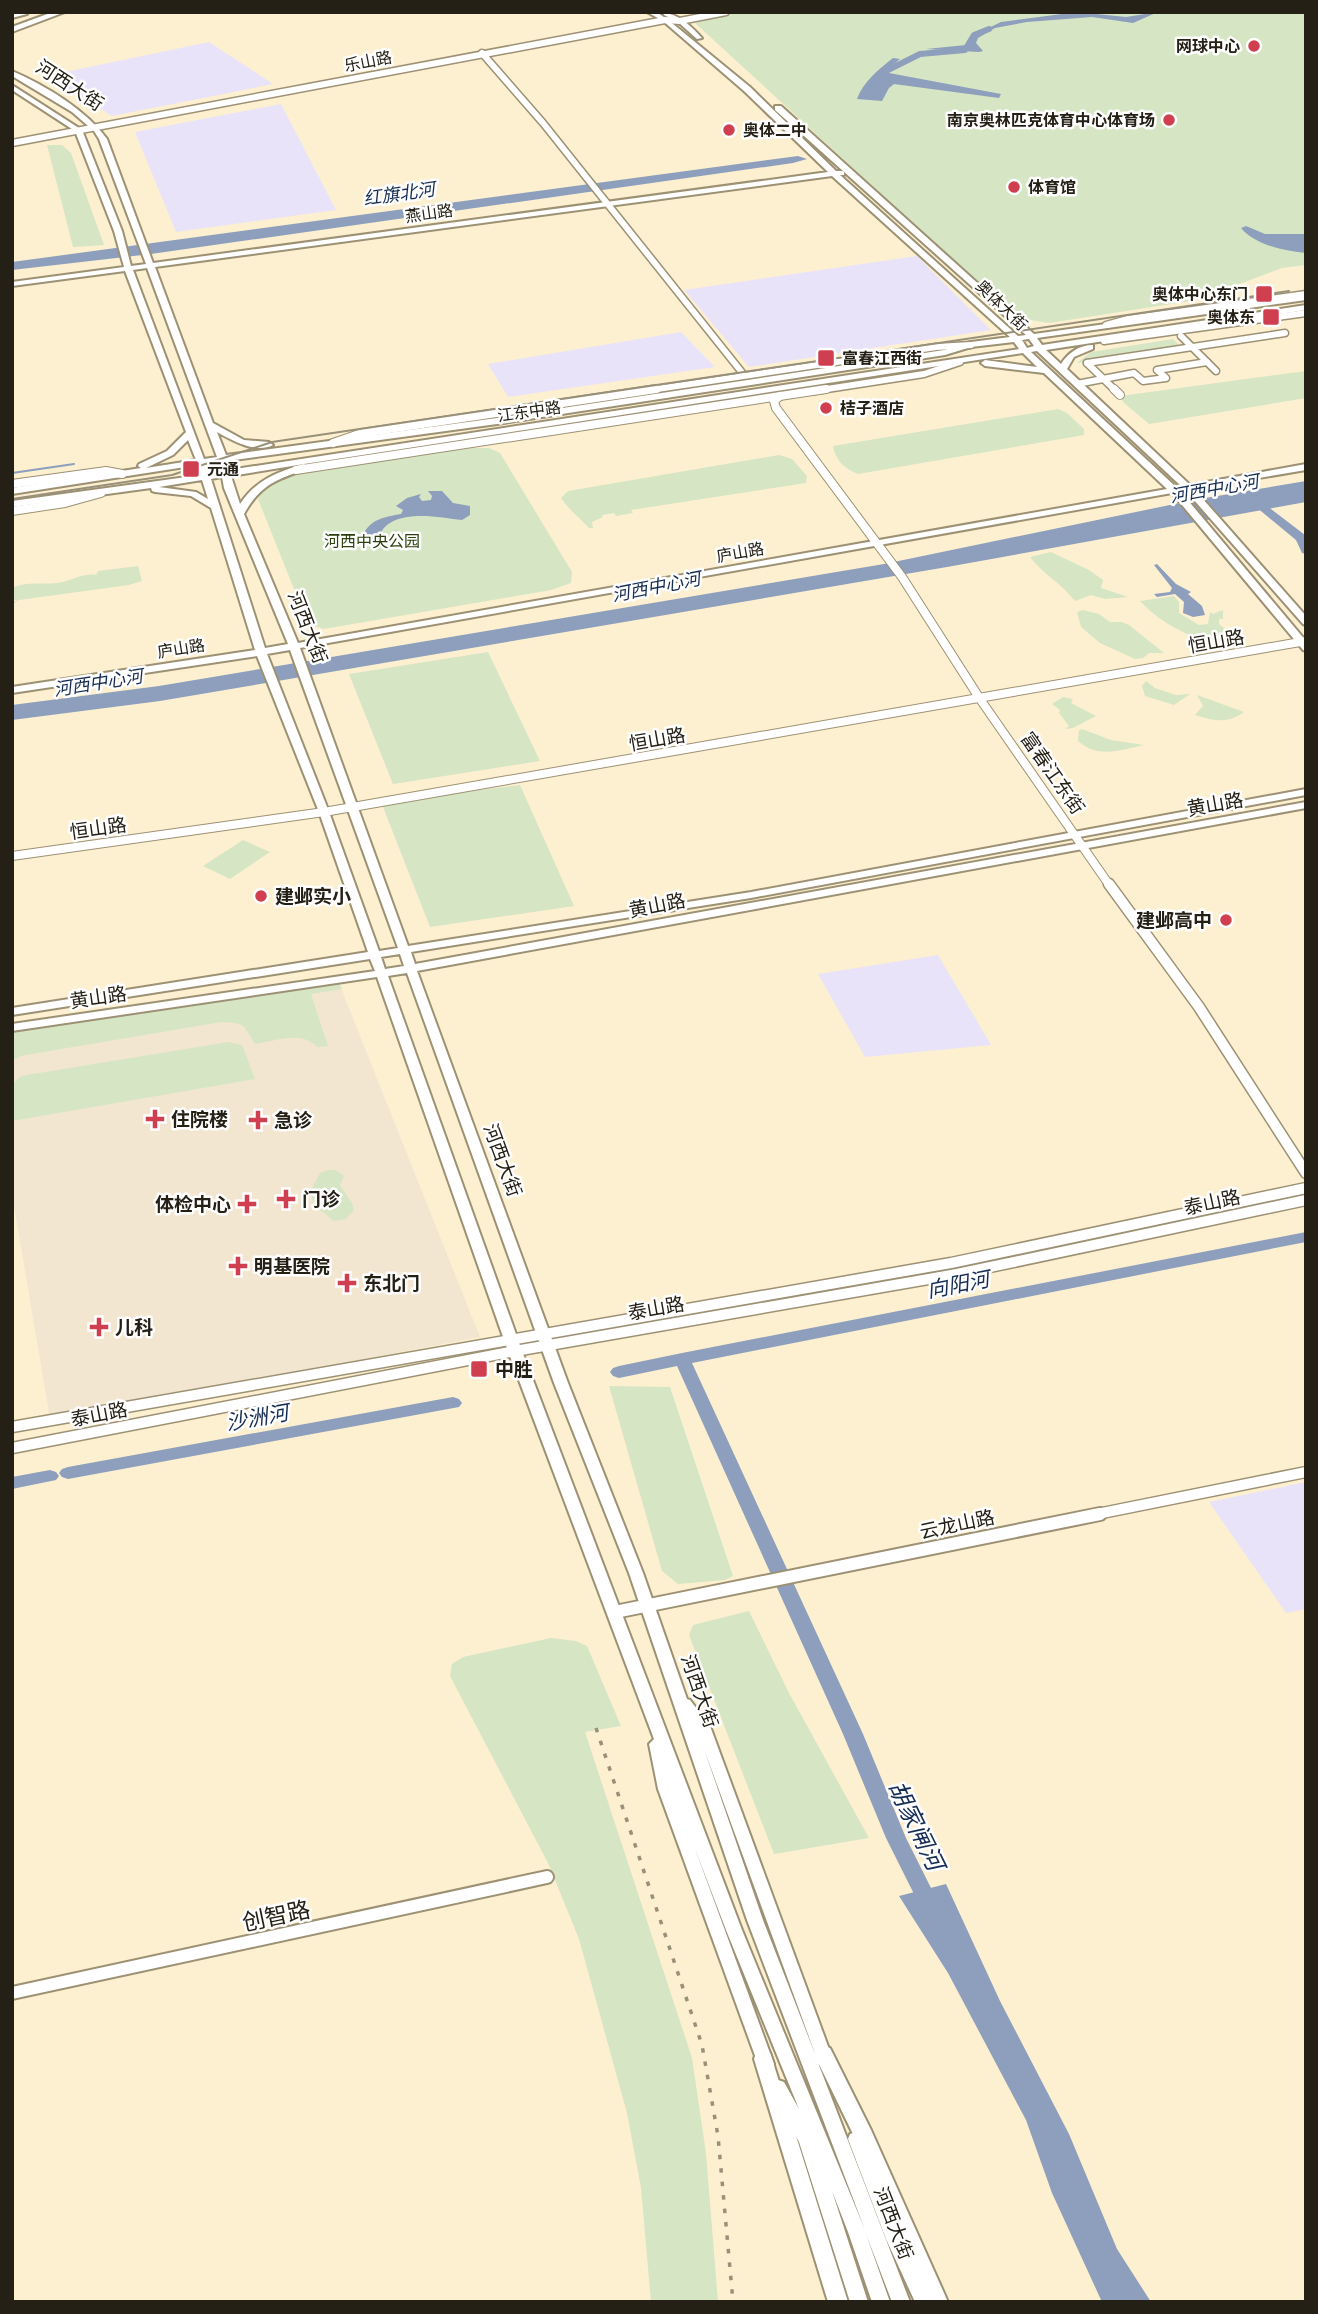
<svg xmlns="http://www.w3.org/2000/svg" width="1318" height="2314" viewBox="0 0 1318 2314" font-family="'Open Sans','Noto Sans SC',sans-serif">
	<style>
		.commercial { fill: #e9e3f9 }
		.medical { fill: #f2e6d1 }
		.green { fill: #d6e5c4 }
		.water { fill: #8d9fbc }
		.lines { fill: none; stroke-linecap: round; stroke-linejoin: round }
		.stream { stroke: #8d9fbc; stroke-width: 2 }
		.canal { stroke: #8d9fbc; stroke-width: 6 }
		.river { fill: #8d9fbc; fill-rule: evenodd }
		.minor-far3-casing { stroke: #9d9174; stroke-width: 9 }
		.minor-far2-casing { stroke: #9d9174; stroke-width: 10 }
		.minor-far1-casing { stroke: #9d9174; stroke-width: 13 }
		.minor-casing { stroke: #9d9174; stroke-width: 16 }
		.major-casing { stroke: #9d9174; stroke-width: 4 }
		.highway-casing { stroke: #9d9174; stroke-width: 4 }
		.minor-far3 { stroke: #fff; stroke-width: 6 }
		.minor-far2 { stroke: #fff; stroke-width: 8 }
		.minor-far1 { stroke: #fff; stroke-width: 10 }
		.minor { stroke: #fff; stroke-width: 12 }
		.major { fill: #fff; fill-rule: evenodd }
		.highway { fill: #fff; fill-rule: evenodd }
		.tram { stroke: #99907a; stroke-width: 2 }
		.rail { stroke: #99907a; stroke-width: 3.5; stroke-dasharray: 4.5 9; stroke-linecap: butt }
		.poi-dot { fill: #d03f50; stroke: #fefefe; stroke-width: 2.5 }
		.labels { text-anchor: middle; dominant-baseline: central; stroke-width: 5; stroke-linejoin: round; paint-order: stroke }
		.far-poi-label { font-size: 16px; font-weight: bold; fill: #252015; stroke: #fefefe; text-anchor: start }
		.far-street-label { font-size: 16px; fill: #252015; stroke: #fefefe }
		.far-park-label { font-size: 16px; fill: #2c3f0c; stroke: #fefefe }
		.far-water-label { font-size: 18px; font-style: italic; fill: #152c53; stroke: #fefefe }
		.street-label { font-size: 19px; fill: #252015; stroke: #fefefe }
		.poi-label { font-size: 19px; font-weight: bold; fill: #252015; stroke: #fefefe; text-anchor: start }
		.water-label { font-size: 21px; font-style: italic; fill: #152c53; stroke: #fefefe }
		.near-street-label { font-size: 23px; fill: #252015; stroke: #fefefe }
		.near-water-label { font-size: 24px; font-style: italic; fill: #152c53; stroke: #fefefe }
	</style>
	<rect width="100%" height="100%" fill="#fdf0d1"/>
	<!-- commercial -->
	<g class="commercial">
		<polygon points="209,42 273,84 112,116 46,76"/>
		<polygon points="281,104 336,210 176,232 135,132"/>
		<polygon points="917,256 991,330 749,367 684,290"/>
		<polygon points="681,332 715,367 508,397 488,364"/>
		<polygon points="938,955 991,1045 865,1057 818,974"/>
		<polygon points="1306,1482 1306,1609 1286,1613 1209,1502"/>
	</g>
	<!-- medical -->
	<polygon class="medical" points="339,983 480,1337 50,1419 12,1194 12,1032"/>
	<!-- green -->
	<g class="green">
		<polygon points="740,12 1306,12 1306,265 1282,268 1197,300 1049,323 1024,319 1009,311 695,23"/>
		<polygon points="47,145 62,145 71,153 104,245 73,247"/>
		<polygon points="1173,339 1181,347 1077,363 1091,352"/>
		<polygon points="1306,371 1306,398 1149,424 1124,403 1120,396"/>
		<path d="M1058,409l9,4 17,16v6l-226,39c-13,-5 -23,-14 -25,-28z"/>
		<path d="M470,448h19l11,5 72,119 -1,11 -20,7 -227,39 -16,-5 -50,-125c4,-15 22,-21 37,-25z"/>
		<path d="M779,455l13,4 15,17 -1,7 -175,27 2,3 -17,3 -2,-3 -12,2 1,2 -11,5 1,6h-4c-9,-10 -19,-17 -28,-30l7,-7z"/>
		<path d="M1051,552l38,18 14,10 -2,8 27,9 -23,2 -14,-4 -16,6c-13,-17 -32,-27 -45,-44z"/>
		<path d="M138,566l4,15 -13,4 -110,15 -7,5v-3l6,-1 -6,-2v-11c18,-8 33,-2 51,-6 12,-3 21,-9 33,-7l2,-4z"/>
		<path d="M1174,596l5,6v11l20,12 9,-1 2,-12 3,2 10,-4v9h-4v5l19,16 -38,7 -1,-8c-24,-10 -41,-19 -59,-38z"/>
		<polygon points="1083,610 1099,614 1110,622 1122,622 1129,625 1164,653 1149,653 1143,658 1135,659 1100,643 1081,627 1077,612"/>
		<polygon points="488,652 540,761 393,784 349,674"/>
		<polygon points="1146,681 1155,688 1176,695 1190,694 1174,705 1145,696 1142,686"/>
		<path d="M1197,695l47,17c-16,12 -31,9 -49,3l8,-9z"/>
		<polygon points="1063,697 1073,699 1071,703 1096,716 1073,728 1065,729 1069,726 1059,713 1060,710 1052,704"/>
		<path d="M1082,729l29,11 33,5c-23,5 -46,14 -66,-4l1,-11z"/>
		<polygon points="520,785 574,906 430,927 381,802"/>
		<polygon points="243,840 270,852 230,879 203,866"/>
		<path d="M338,981l4,8 -31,5 17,52 -11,1c-16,-17 -41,-6 -62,-3 -12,-19 -8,-21 -34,-22l-201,34 -1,2 -7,1v-34z"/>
		<polygon points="228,1042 242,1045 255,1079 12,1121 12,1084 21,1076"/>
		<polygon points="328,1170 336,1170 344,1176 340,1185 352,1203 354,1210 346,1219 334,1221 313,1204 311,1190 320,1173"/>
		<polygon points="609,1386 670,1387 733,1576 725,1580 678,1584 662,1571"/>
		<polygon points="749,1611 789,1693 869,1838 774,1854 689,1635 693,1625"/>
		<polygon points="551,1638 576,1641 587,1646 621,1726 585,1732 692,2058 706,2153 718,2302 651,2302 641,2188 627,2113 579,1939 548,1863 450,1676 452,1664 463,1657"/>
	</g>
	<!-- water -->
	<g class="water">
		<polygon points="1077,12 1126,17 1158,12 1133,23 1092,17 1027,22 995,28 978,38 976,43 983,51 979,52 926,49 966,45 980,32 1001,22"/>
		<path d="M893,58l7,1 -13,11 2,3 112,21 -2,4 -105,-14 -5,4 -7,13 -25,-2c6,-17 22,-30 36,-41z"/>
		<polygon points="798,156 807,159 793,163 151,254 12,270 12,262"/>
		<path d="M1246,226l19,8h41v19c-21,-2 -51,-8 -65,-25z"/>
		<polygon points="1306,481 1306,502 947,567 160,701 12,720 12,705 159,686 884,564 1194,500"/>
		<path d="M428,491h14l11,12 17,3v9l-8,5c-24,-3 -71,-13 -83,16l-16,-1c7,-16 22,-18 38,-21l2,-4 -7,-4 11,-8 14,-4 -2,3 3,4 9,-1 1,-4z"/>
		<polygon points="1157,564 1176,584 1191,592 1188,594 1202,606 1205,615 1193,617 1183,613 1184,602 1175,594 1157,597 1154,594 1170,592 1172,588 1154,565"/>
		<polygon points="946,1884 1000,2001 1069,2134 1117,2249 1151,2302 1102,2302 1052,2193 1026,2120 948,1973 899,1896"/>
	</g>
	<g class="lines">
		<!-- stream -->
		<polyline class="stream" points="12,473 74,464"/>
		<!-- canal -->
		<polyline class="canal" points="880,74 920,54 965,50 974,35 989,29"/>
		<!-- river -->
		<g class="river">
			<polygon points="1254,496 1305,535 1306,554 1302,553 1296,540 1250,502 1250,498"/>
			<polygon points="1306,1232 1306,1242 692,1363 863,1734 906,1838 941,1908 938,1914 931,1916 924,1914 886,1838 843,1734 677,1366 619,1378 613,1376 610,1372 613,1368 619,1366 682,1353"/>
			<polygon points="453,1397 459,1399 462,1403 459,1407 68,1479 62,1477 59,1473 62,1469 68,1467"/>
			<polygon points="50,1470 56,1472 59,1476 56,1480 12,1489 12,1477"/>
		</g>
		<!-- minor-far3 casing -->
		<g class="minor-far3-casing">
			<g id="minor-far3">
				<polyline points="482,53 543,123 744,375"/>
				<polyline points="12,143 665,20 680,21 726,12"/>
				<polyline points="1106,325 1128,319 1306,294"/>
				<polyline points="1181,336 1216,371"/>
				<polyline points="1104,341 1306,313"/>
				<polyline points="1087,363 1285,333"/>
				<polyline points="1087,363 1116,391"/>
				<polyline points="1077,384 1134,373 1143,381 1166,378 1157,370 1207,362"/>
				<polyline points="644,391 936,347 971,345"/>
				<polyline points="814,391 924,374 960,362"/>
			</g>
		</g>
		<!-- minor-far2 casing -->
		<g class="minor-far2-casing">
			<g id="minor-far2">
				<polyline points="1114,389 1120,395"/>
				<polyline points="780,396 774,401 776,408 902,577 980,699 1110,886"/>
				<polyline points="333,443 362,433 656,389"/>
				<polyline points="296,470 826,389"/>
				<polyline points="12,484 106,471 122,474"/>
				<polyline points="12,511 65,503 101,493"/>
				<polyline points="12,856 324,812 1306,641"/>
			</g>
		</g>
		<!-- minor-far1 casing -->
		<g class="minor-far1-casing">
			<g id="minor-far1">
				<polyline points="1109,884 1199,1007 1306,1173"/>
				<polyline points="12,1427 951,1263 1306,1188"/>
				<polyline points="12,1448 515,1351 957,1274 1306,1200"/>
				<polyline points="1092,1515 1306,1472"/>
			</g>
		</g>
		<!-- minor casing -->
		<g class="minor-casing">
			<g id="minor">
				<polyline points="615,1612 1100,1514"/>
				<polyline points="12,1993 547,1877"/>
			</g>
		</g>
		<!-- major casing -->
		<g class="major-casing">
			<g id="major">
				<path d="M647,12h9l11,7 83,68 86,84h8v4h-4l178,161 8,-1 -251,-225v-4h6l253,228 272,-38v4l-269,38 5,7 264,-40v5l-260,40 15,14c7,-11 18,-19 32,-19v4l-19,8 -7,12 123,116 116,-21v6l-112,19 112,127v9l-3,-1 -117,-133 -5,1 125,149v10l-3,-1 -131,-157 -872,155 108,298 343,-54 555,-103v6l-555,103 -340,54 4,12 891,-162v6l-889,163 151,412 75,190 44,126 3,1 20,26 123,334 -2,5 -6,2 -6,-2 -2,-5 93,242h-18l-26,-68 24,68h-18l-24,-70 -16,-41 36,111h-18l-51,-160 -29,-55 2,-5 6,-2 6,2 15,27 -73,-179 -32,-84 80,218 -2,5 -6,2 -6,-2 -2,-5 -100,-275 -9,-45 5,-5 -146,-388 -131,-374 -365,54v-7l363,-53 -5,-12 -358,56v-7l356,-56 -49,-140 -62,-156 -245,37v-6l243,-37 -44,-142 -20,-12 -36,-4 -3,-1 -1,-3 -139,19v-6l189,-26 -3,-10 -186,29v-6l129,-20 -3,-2 1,-2 28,-13 19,-19 -61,-161 -113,15v-4l112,-15 -10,-36 -39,-100 -63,-41v-5l70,45 40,101 9,35 15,-2 -47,-125 -5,-8 -22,-19 -60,-36v-5c33,14 74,39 95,68l46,124 675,-91 -84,-81 -81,-70zM832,176l178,161 -39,5 -27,8 -447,68 -271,37 -9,-23c16,9 39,22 56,13l-4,-3 -25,-2 -31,-17 -58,-156zM147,268l70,189 -13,2 -71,-189zM1029,339l5,7 -7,2 -5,-8zM1014,342l5,7 -790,121 -2,-9 270,-37 448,-69 26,-8zM1037,351l144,135 -5,1 -145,-135zM1023,353l14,14 -52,-7 -4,3 4,3 59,7 123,116 -869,154 -54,-129c16,-29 33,-35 63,-45l1,-2 -4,-3zM188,440l8,20 -50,8 27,-13zM218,462l3,10 -12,2 -3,-10zM304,464c-27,8 -48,16 -64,40l-9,-28zM222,477l2,11 64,156 -23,4 -54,-169zM202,480l6,19 -12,-7 -37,-5zM290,650l108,298 -19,3 -50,-139 -62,-158zM400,954l4,12 -19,3 -4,-12zM407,973l147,410 75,190 118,347 118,310 -123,-300 -220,-579 -134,-375zM704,1749l113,310 -54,-139z"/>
				<path d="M664,13c15,1 28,14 38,25l-5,1 -19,-17 -14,-7z"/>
				<polygon points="856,2132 862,2134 904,2239 933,2302 915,2302 886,2239 848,2139 850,2134"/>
			</g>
		</g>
		<!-- highway casing -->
		<g class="highway-casing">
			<g id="highway">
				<polygon points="28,12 27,14 12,18 12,13"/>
				<polygon points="53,12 65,12 12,32 12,27"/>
				<polygon points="823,2046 830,2048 871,2130 948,2302 928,2302 852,2132 814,2054 816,2048"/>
				<polygon points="763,2051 770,2053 772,2059 848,2302 828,2302 754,2059 756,2053"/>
			</g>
		</g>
		<!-- minor-far3 -->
		<use href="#minor-far3" class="minor-far3"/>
		<!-- minor-far2 -->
		<use href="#minor-far2" class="minor-far2"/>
		<!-- minor-far1 -->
		<use href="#minor-far1" class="minor-far1"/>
		<!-- minor -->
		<use href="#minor" class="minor"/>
		<!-- major -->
		<use href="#major" class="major"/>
		<!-- highway -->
		<use href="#highway" class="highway"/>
		<!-- tram -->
		<polyline class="tram" points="12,499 172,475 272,442 1289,291"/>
		<!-- rail -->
		<polyline class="rail" points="596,1728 702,2045 718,2136 733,2302"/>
	</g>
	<!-- markers -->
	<g class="poi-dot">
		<circle cx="1254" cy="46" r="7"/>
		<circle cx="1169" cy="120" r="7"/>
		<circle cx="729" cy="130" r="7"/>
		<circle cx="1014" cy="187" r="7"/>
		<rect x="1255" y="285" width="18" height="18" rx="3.5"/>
		<rect x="1262" y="308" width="18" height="18" rx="3.5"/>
		<rect x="817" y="349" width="18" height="18" rx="3.5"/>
		<circle cx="826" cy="408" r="7"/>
		<rect x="182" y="460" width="18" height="18" rx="3.5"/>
		<circle cx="261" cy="896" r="7"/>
		<circle cx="1226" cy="920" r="7"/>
		<path d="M151.5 1108.5h7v7h7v7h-7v7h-7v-7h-7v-7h7z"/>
		<path d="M254.5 1109.5h7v7h7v7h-7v7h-7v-7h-7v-7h7z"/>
		<path d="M282.5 1188.5h7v7h7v7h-7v7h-7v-7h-7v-7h7z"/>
		<path d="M243.5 1193.5h7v7h7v7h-7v7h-7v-7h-7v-7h7z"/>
		<path d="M234.5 1255.5h7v7h7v7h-7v7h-7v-7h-7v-7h7z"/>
		<path d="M343.5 1272.5h7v7h7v7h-7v7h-7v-7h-7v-7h7z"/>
		<path d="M95.5 1316.5h7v7h7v7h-7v7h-7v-7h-7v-7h7z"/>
		<rect x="470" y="1360" width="18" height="18" rx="3.5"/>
	</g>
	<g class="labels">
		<!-- far-poi labels -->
		<g class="far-poi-label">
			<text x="1240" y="46" text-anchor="end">网球中心</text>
			<text x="1155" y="120" text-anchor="end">南京奥林匹克体育中心体育场</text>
			<text x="743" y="130">奥体二中</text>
			<text x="1028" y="187">体育馆</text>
			<text x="1248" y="294" text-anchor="end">奥体中心东门</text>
			<text x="1255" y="317" text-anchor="end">奥体东</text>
			<text x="842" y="358">富春江西街</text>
			<text x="840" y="408">桔子酒店</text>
			<text x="207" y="469">元通</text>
		</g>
		<!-- far-street labels -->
		<g class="far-street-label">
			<text transform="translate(368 61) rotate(-11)">乐山路</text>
			<text transform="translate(429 213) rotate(-8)">燕山路</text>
			<text transform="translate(1002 305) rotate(44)">奥体大街</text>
			<text transform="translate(529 411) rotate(-8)">江东中路</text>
			<text transform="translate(740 552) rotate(-10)">庐山路</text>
			<text transform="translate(181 648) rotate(-9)">庐山路</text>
		</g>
		<!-- far-park labels -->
		<g class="far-park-label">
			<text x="372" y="541">河西中央公园</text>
		</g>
		<!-- far-water labels -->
		<g class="far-water-label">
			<text transform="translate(399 193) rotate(-8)">红旗北河</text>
			<text transform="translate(1214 488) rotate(-10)">河西中心河</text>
			<text transform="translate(656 586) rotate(-11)">河西中心河</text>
			<text transform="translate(98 682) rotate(-9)">河西中心河</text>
		</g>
		<!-- street labels -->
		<g class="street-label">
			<text transform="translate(70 85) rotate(33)">河西大街</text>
			<text transform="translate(308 627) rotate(69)">河西大街</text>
			<text transform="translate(1216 641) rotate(-10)">恒山路</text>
			<text transform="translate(657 739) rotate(-10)">恒山路</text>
			<text transform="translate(1053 773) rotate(55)">富春江东街</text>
			<text transform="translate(1215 804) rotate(-10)">黄山路</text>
			<text transform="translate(98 828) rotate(-8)">恒山路</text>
			<text transform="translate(657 905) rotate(-11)">黄山路</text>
			<text transform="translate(98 997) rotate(-8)">黄山路</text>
			<text transform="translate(503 1160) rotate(70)">河西大街</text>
			<text transform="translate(1212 1202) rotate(-12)">泰山路</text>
			<text transform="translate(656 1308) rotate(-10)">泰山路</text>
			<text transform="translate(99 1414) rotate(-11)">泰山路</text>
			<text transform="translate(957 1524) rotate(-12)">云龙山路</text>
			<text transform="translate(700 1691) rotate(71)">河西大街</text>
			<text transform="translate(894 2223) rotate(69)">河西大街</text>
		</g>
		<!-- poi labels -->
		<g class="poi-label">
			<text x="275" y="896">建邺实小</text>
			<text x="1212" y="920" text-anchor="end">建邺高中</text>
			<text x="171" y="1119">住院楼</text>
			<text x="274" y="1120">急诊</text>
			<text x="302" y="1199">门诊</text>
			<text x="231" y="1204" text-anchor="end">体检中心</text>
			<text x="254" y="1266">明基医院</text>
			<text x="363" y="1283">东北门</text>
			<text x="115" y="1327">儿科</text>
			<text x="495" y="1369">中胜</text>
		</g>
		<!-- water labels -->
		<g class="water-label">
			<text transform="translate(958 1284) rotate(-11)">向阳河</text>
			<text transform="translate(257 1417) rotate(-10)">沙洲河</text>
		</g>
		<!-- near-street labels -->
		<g class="near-street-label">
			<text transform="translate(276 1915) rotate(-12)">创智路</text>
		</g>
		<!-- near-water labels -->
		<g class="near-water-label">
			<text transform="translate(917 1825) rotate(64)">胡家闸河</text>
		</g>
	</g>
	<!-- border -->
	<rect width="1318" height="2314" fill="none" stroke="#252015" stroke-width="28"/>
</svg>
